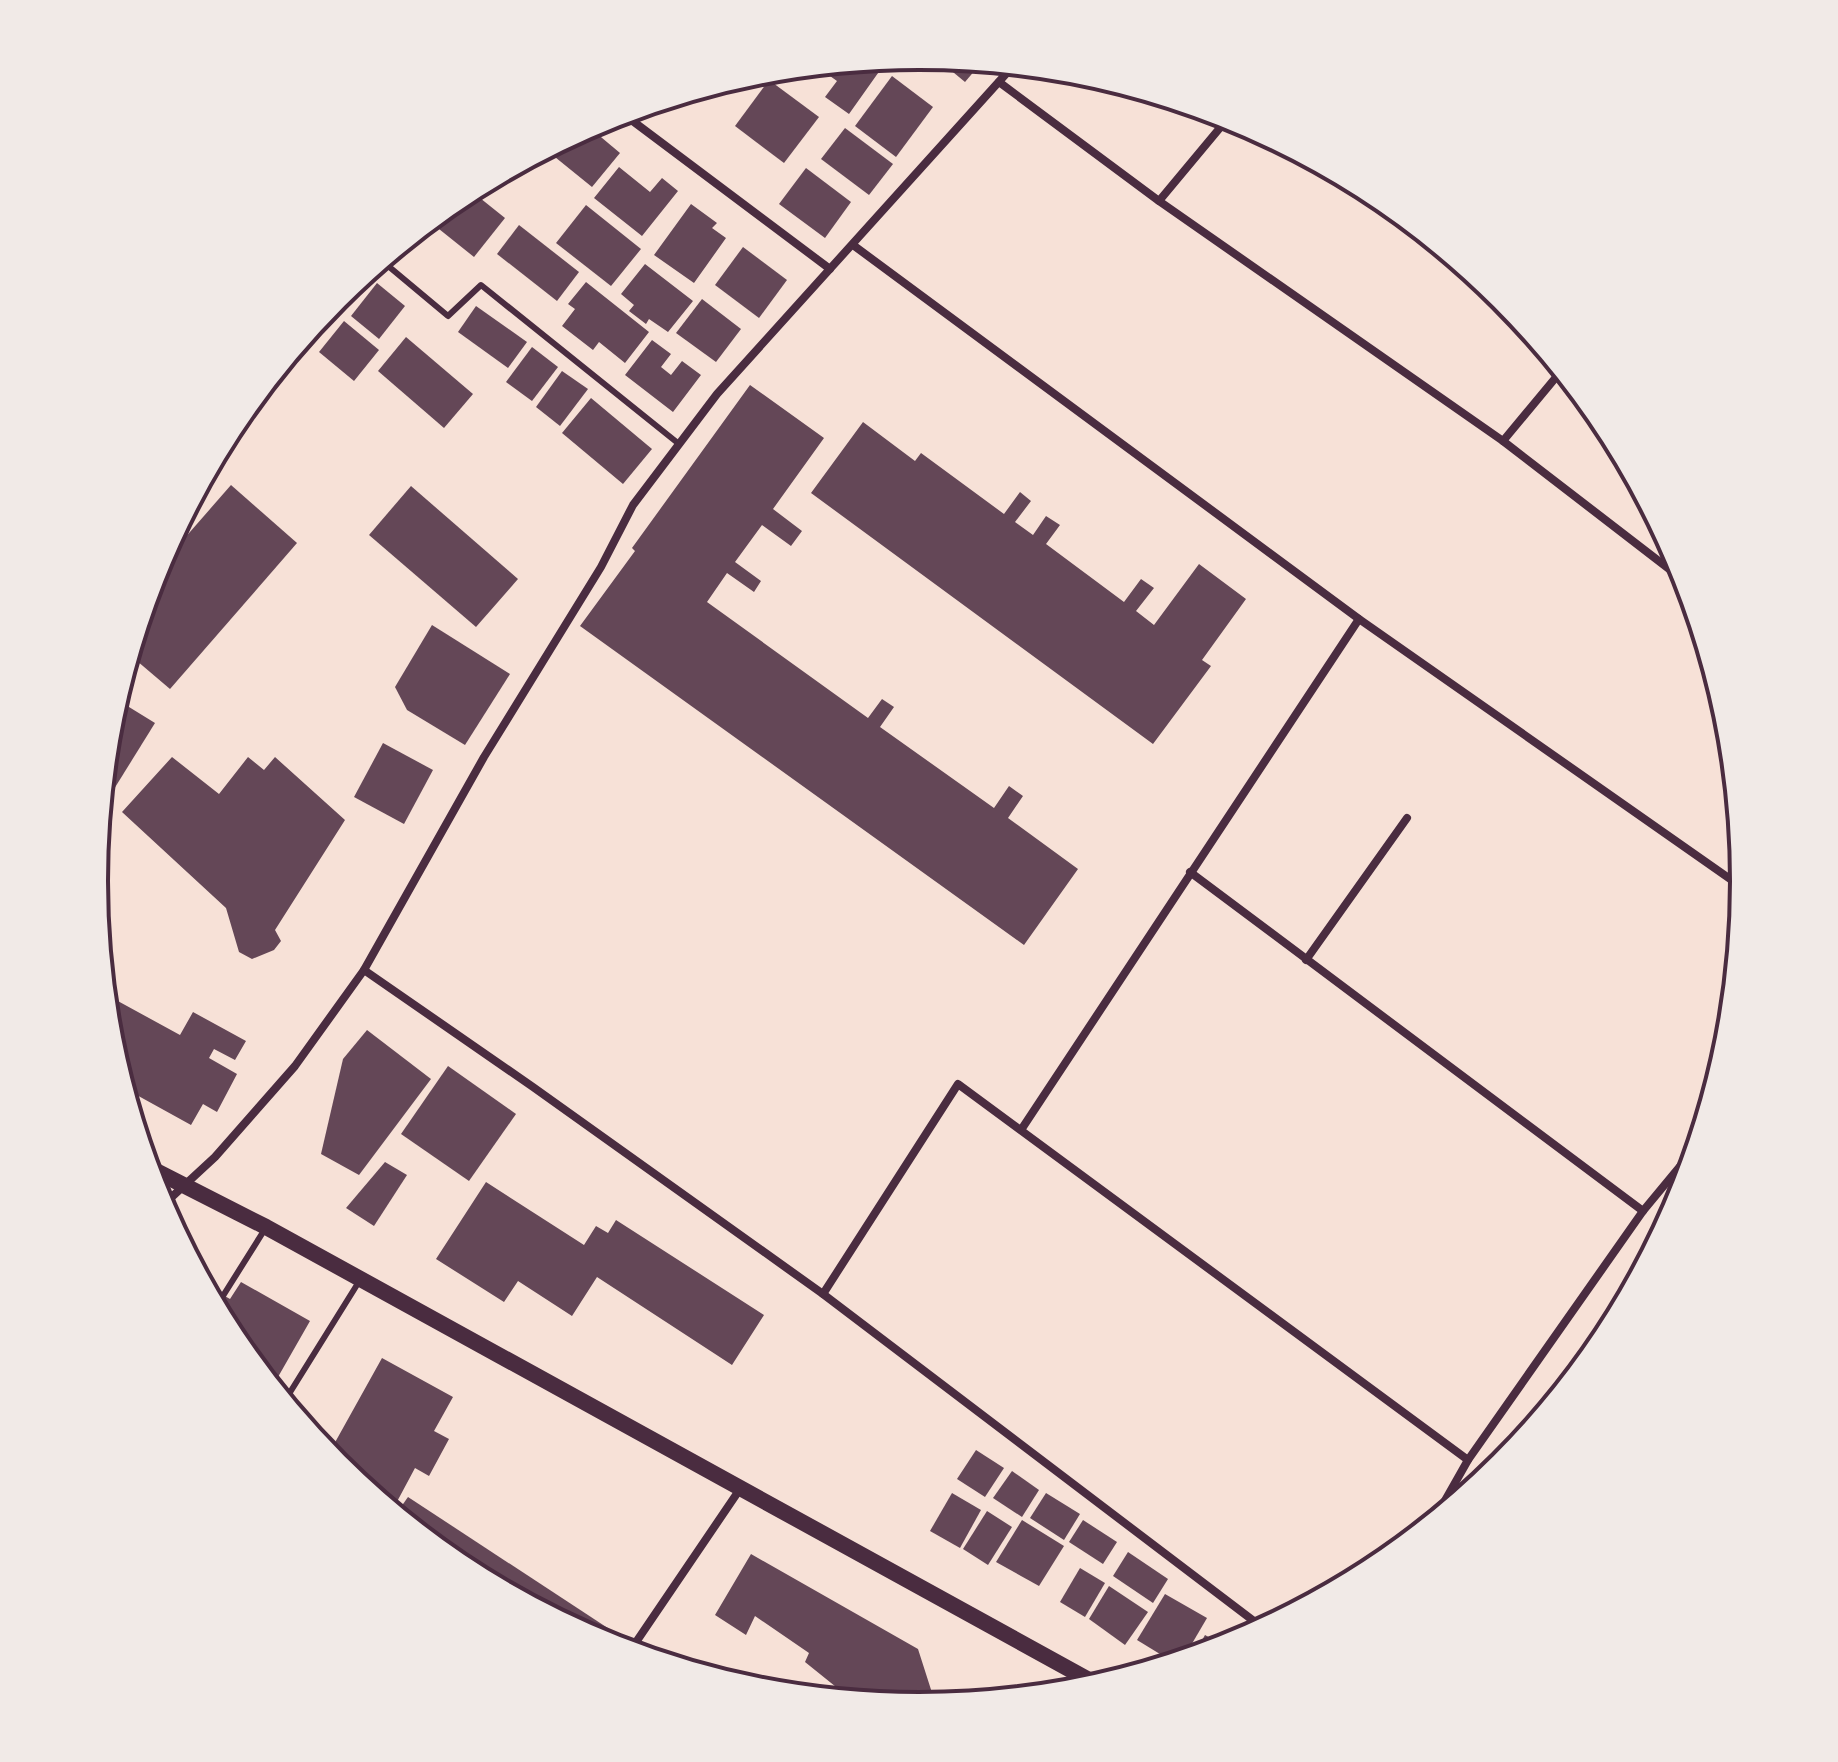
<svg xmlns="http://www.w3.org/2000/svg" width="1838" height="1762" viewBox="0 0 1838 1762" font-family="'Public Sans',sans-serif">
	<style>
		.building { fill: #644757 }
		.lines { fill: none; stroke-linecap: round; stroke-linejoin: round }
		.service { stroke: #4a2c40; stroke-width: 6 }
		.minor { stroke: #4a2c40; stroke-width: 8 }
		.secondary { stroke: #4a2c40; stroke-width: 16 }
		.rim { fill: none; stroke: #4a2c40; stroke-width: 4 }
	</style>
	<rect width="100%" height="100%" fill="#f7e1d7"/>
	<!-- building -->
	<g class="building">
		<polygon points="936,58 961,60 982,62 965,82"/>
		<polygon points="888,59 849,114 825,97 837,81 816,66"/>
		<polygon points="892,76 933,107 896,157 855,126"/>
		<polygon points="769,80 819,117 784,163 735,126"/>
		<polygon points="589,127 620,153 592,187 550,153 559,143"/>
		<polygon points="845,128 893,164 869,195 821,159"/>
		<polygon points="619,167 650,192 662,178 678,191 642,236 594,198"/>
		<polygon points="806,168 851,202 825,238 779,204"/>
		<polygon points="470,190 505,218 474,257 429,221"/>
		<polygon points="691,204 717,223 712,228 726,238 694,283 654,255"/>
		<polygon points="586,205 641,249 611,286 556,243"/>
		<polygon points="519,225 579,272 557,301 497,254"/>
		<polygon points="743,247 787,280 759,318 715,285"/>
		<polygon points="645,264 693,301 668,332 649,319 646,324 629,311 634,305 621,294"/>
		<polygon points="362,276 306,345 301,340 336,297"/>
		<polygon points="586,282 649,332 625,363 599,342 593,350 562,326 575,309 568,304"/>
		<polygon points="377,283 405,306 379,339 351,316"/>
		<polygon points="702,299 741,329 716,362 676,333"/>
		<polygon points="476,306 527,342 508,368 458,332"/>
		<polygon points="344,321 379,350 354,381 319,352"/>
		<polygon points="406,337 473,394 444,428 378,371"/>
		<polygon points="652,340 671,354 661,367 671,375 682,361 701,375 673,412 625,375"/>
		<polygon points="532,347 558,367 532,401 506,382"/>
		<polygon points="562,371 588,389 560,426 536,407"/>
		<polygon points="750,385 824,438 773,509 802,531 791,546 762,525 735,562 761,581 754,592 727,573 707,602 868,718 882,699 894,707 880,727 994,808 1009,786 1023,796 1008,818 1078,869 1024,945 580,626 635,551 632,548"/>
		<polygon points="591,398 652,449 623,484 562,433"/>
		<polygon points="863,422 915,461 921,453 1004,514 1020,492 1031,501 1015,522 1033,535 1046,516 1060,525 1046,544 1124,602 1141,579 1154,588 1136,611 1154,625 1199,564 1246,599 1202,660 1211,666 1153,744 811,493"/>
		<polygon points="231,485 297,543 170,689 130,655 155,572"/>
		<polygon points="411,486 518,579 476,627 369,535"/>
		<polygon points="432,625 510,674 465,745 407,710 395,687"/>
		<polygon points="116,699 155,723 101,810 110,720"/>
		<polygon points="383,743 433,770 404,824 354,797"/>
		<polygon points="172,757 219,794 248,757 264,770 275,757 345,820 275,930 281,941 274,950 252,959 239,952 226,908 122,812"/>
		<polygon points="105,994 180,1035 193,1012 246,1041 235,1060 214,1049 209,1058 237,1074 217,1112 203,1104 191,1125 124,1088 110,1041"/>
		<polygon points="367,1030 431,1079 359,1175 321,1154 343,1059"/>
		<polygon points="448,1066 516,1114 469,1181 401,1134"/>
		<polygon points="385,1162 407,1175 374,1226 346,1208"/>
		<polygon points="486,1182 584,1245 596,1226 608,1233 616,1220 764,1315 732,1365 597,1277 572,1316 518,1281 504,1302 436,1259"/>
		<polygon points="241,1282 310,1321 274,1384 266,1379 233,1339 211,1298 216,1291 230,1299"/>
		<polygon points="382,1358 453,1397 434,1431 449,1439 429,1476 415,1468 392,1511 328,1455"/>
		<polygon points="976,1450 1004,1468 985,1497 957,1479"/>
		<polygon points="1012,1471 1039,1490 1022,1517 993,1498"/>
		<polygon points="952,1493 981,1510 960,1548 930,1531"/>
		<polygon points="1046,1493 1080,1514 1064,1540 1030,1518"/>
		<polygon points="408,1497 626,1640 620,1648 603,1643 460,1567 396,1514"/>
		<polygon points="987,1511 1012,1527 988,1565 963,1549"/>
		<polygon points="1022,1520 1064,1546 1039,1586 996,1562"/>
		<polygon points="1083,1520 1117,1542 1103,1564 1069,1542"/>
		<polygon points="1128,1552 1168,1579 1153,1603 1113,1576"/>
		<polygon points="751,1554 918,1649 934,1699 942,1704 919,1706 851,1699 805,1662 809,1653 755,1616 746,1635 715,1615"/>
		<polygon points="1080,1568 1105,1583 1085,1617 1060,1602"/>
		<polygon points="1109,1586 1148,1612 1125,1645 1089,1619"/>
		<polygon points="1165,1594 1207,1618 1183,1659 1173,1662 1137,1640"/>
		<polygon points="1205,1635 1225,1646 1193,1656"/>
	</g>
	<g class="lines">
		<!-- service -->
		<g class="service">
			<polyline points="381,260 448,316 481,285 679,444"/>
			<polyline points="216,1307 265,1229"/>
			<polyline points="284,1402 360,1280"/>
		</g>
		<!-- minor -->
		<g class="minor">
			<polyline points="999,82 1159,201 1503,441 1562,370"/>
			<polyline points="622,113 830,269"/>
			<polyline points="1159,201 1229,117"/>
			<polyline points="853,245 1359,619 1743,888"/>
			<polyline points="1503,441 1686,582"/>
			<polyline points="1190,872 1643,1211"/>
			<polyline points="1306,960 1407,818"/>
			<polyline points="364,970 533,1087 823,1294 1263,1628"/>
			<polyline points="1021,1130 1359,619"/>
			<polyline points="162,1206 215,1157 295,1066 364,970 484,757 601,567 633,505 717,394 1014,65"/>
			<polyline points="823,1294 958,1084 1468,1460"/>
			<polyline points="1453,1488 1464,1496"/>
			<polyline points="1434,1520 1468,1460 1643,1211 1696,1147"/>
			<polyline points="630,1651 740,1489"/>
		</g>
		<!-- secondary -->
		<polyline class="secondary" points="148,1167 266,1227 1098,1685"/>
	</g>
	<!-- crop -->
	<path d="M0 0H1838V1762H0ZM108 881a811 811 0 1 1 1622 0a811 811 0 1 1-1622 0Z" fill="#f1eae7" fill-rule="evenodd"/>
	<path class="rim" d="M108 881a811 811 0 1 1 1622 0a811 811 0 1 1-1622 0Z"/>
</svg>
